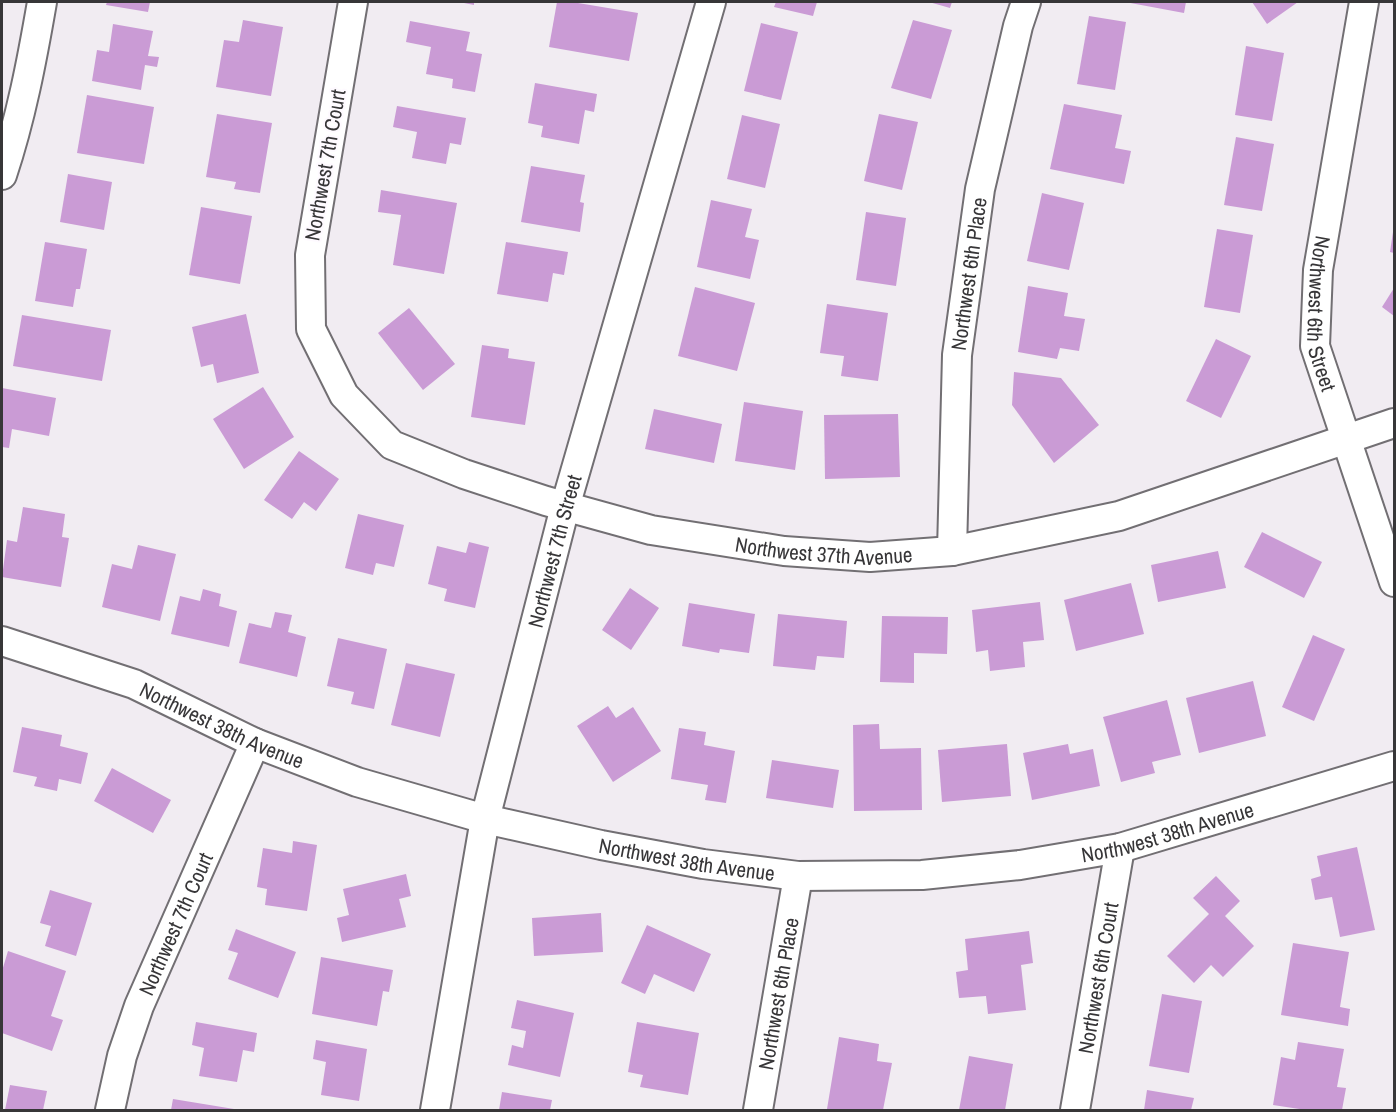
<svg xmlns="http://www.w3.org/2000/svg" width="1396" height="1112" viewBox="0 0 1396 1112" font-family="'Archivo Narrow',sans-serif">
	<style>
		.building { fill: #ca9bd5 }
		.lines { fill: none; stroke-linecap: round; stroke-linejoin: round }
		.minor-casing { stroke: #726f73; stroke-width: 32 }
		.minor { stroke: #fff; stroke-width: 28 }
		.labels { text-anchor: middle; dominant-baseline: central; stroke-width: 4.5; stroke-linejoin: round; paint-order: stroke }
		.street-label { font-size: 21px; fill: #373638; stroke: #fefaff }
	</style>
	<rect width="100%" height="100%" fill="#f1ecf2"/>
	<!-- building -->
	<g class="building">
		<polygon points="107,2 150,2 148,12 106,5"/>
		<polygon points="459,2 474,2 474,5"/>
		<polygon points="557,2 572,2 638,13 629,61 549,47"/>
		<polygon points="776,2 817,2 813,16 774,7"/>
		<polygon points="929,2 952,2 950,8"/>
		<polygon points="1125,2 1186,2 1184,13"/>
		<polygon points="1252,2 1298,2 1267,24"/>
		<polygon points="1089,16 1126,22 1115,90 1077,84"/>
		<polygon points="243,20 283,27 271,96 216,87 224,40 239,42"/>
		<polygon points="913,20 952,30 931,99 891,88"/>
		<polygon points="410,21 470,32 466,51 482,54 475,92 452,88 453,79 426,74 431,47 406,42"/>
		<polygon points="761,23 798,32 781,100 744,91"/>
		<polygon points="113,24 153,31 148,56 159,57 157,67 145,65 141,90 92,81 97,50 109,52"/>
		<polygon points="1246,46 1284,53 1272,121 1235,115"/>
		<polygon points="535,83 597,94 594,112 585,110 579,144 541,137 543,126 528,123"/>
		<polygon points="87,95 154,107 144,164 77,153"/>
		<polygon points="1064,104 1122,115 1115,148 1131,151 1124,184 1050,169"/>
		<polygon points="397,106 466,118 461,145 450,143 446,164 412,158 417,132 393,127"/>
		<polygon points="217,114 272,123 260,193 234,189 236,182 206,177"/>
		<polygon points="879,114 918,122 902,190 864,181"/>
		<polygon points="742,115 780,124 765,188 727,179"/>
		<polygon points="1236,137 1274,144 1262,211 1224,205"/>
		<polygon points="531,166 585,175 580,202 584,203 580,232 521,222"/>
		<polygon points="68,174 112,182 104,230 60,222"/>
		<polygon points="381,190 457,203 444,274 393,265 401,215 378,212"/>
		<polygon points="1042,193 1084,203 1069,270 1027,261"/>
		<polygon points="711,200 752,209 745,237 759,240 750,279 697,267"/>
		<polygon points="201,207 252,216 240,284 189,275"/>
		<polygon points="866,212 906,218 896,286 856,280"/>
		<polygon points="1217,229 1253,235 1240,313 1204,307"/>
		<polygon points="1393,232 1394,232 1394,253 1390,252"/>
		<polygon points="45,242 87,249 80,289 76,289 73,307 35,301"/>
		<polygon points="506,242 568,252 564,275 553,273 548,302 497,294"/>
		<polygon points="1028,286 1068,293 1064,316 1085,319 1079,351 1060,348 1057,359 1018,352"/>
		<polygon points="695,287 755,303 737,371 678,356"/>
		<polygon points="1394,288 1394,316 1382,307"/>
		<polygon points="827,304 888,313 878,381 841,376 844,356 820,353"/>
		<polygon points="409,308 455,364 423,390 378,333"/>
		<polygon points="246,314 259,373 217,383 213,364 201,367 192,327"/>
		<polygon points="22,315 111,330 102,381 13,366"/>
		<polygon points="1216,339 1251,356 1221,418 1186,401"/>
		<polygon points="482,345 509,349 508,358 535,362 525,425 471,417"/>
		<polygon points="1014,372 1061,378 1099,425 1054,463 1012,405"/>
		<polygon points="263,387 294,437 244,469 213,419"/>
		<polygon points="2,388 56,398 49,436 12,429 9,448 2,447"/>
		<polygon points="744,402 803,411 795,470 735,461"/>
		<polygon points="654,409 722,424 714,463 645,449"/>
		<polygon points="898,414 900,477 825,479 824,415"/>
		<polygon points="299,451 339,479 316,511 304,502 292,519 264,500"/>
		<polygon points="23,507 65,514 62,537 69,538 61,587 2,577 7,540 17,542"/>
		<polygon points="358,514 404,525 394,567 376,563 373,575 345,568"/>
		<polygon points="1262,532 1322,562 1304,598 1244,567"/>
		<polygon points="469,542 489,547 475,608 444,601 447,589 428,584 437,546 466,553"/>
		<polygon points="138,545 176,554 160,621 102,607 112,564 132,569"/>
		<polygon points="1218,551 1226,588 1158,602 1151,565"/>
		<polygon points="1131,583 1144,634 1076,651 1064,600"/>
		<polygon points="630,588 659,608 631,650 602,630"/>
		<polygon points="203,589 221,594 219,606 237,611 229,647 171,634 180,596 200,601"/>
		<polygon points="1040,602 1044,640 1023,642 1025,667 990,671 988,650 976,652 972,610"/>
		<polygon points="689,603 755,614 749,653 720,649 719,653 682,646"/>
		<polygon points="275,612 292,615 288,632 306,637 297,677 239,663 249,623 271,628"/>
		<polygon points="778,614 847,621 844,658 817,656 815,670 773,666"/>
		<polygon points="882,616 948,617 947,654 914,653 914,683 880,682"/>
		<polygon points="1313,635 1345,649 1314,721 1282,707"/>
		<polygon points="338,638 387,649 374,709 351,704 354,692 327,686"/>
		<polygon points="406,663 455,674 440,737 391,725"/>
		<polygon points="1253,681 1266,736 1199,753 1186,698"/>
		<polygon points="1167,700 1181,755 1152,762 1155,773 1121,782 1103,717"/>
		<polygon points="608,706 616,718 633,707 661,751 613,782 577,726"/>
		<polygon points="879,724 880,749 921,748 922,810 854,811 853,725"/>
		<polygon points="22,727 62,735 60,746 88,753 81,784 59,779 57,791 34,786 37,777 13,772"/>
		<polygon points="679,728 706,732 704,745 735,751 726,803 705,800 708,785 671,779"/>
		<polygon points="1007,744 1011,796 942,802 938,750"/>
		<polygon points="1068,744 1070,754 1093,749 1100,786 1032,800 1023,753"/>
		<polygon points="772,760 839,770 833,808 766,798"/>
		<polygon points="112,768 171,800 153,833 94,801"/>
		<polygon points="293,841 317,845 307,911 265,905 267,889 257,887 263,848 292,853"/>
		<polygon points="1357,847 1375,930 1340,937 1332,897 1315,900 1311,879 1321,876 1317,856"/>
		<polygon points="406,874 411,896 399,899 406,927 342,942 337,918 349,915 343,889"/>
		<polygon points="1216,876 1240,901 1225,916 1254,946 1223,977 1211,965 1194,983 1167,956 1209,914 1193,898"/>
		<polygon points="50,890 92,903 76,956 45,946 51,926 40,923"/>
		<polygon points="601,913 603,952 534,956 532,918"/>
		<polygon points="647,925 711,954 694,992 654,974 645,994 621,983"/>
		<polygon points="236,929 296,952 278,998 228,979 238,953 228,950"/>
		<polygon points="1029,931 1033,963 1021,965 1026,1010 988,1014 986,996 959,998 956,972 968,970 965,939"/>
		<polygon points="1293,943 1349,952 1340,1007 1350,1009 1348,1026 1281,1015"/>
		<polygon points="8,951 66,971 51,1016 63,1020 52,1051 2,1033 2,971"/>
		<polygon points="321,957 393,970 389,992 383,991 377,1026 312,1014"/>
		<polygon points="1162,994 1202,1001 1189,1073 1149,1066"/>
		<polygon points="517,1000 574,1013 560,1077 508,1065 512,1045 523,1048 526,1031 511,1028"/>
		<polygon points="196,1022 257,1033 254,1052 243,1050 237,1082 199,1076 204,1048 192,1045"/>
		<polygon points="637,1022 699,1033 688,1095 640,1087 643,1075 628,1072"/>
		<polygon points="839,1037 879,1044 877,1061 892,1063 883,1110 827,1109"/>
		<polygon points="316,1040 367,1049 359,1101 321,1095 326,1062 313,1059"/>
		<polygon points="1298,1042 1344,1049 1337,1087 1346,1088 1342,1110 1306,1110 1273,1105 1281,1057 1295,1060"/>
		<polygon points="969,1056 1013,1064 1005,1110 959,1110"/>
		<polygon points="10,1085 47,1091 43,1110 5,1110"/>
		<polygon points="1147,1090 1194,1098 1191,1110 1144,1110"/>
		<polygon points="502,1092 552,1100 550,1110 499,1110"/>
		<polygon points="173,1099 234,1109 234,1110 171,1110"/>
	</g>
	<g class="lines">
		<!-- minor casing -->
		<g class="minor-casing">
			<g id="minor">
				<path id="s1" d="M353,2l-43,253 1,74 33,66 48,50 72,29 82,27 105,29 133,21 86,6 82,-6 167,-35 275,-93"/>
				<path id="s2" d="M1364,2l-46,268 -3,76 79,236"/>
				<path d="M2,175c19,-57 30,-115 40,-173"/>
				<path id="s3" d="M952,551l5,-196 23,-166 38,-163 8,-24"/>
				<path id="s4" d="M2,641l132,43 121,59 102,39 128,37 116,26 102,19 95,12 124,-1 98,-10 100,-17 274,-82"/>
				<path id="s5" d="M110,1110l12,-54 17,-50 116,-263"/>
				<path id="s6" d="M435,1110l50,-291 80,-312 146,-505"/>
				<path id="s7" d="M758,1110l40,-234"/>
				<path id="s8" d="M1075,1110l45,-262"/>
			</g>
		</g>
		<!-- minor -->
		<use href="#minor" class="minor"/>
	</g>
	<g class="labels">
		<!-- street labels -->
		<g class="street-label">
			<text transform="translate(325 165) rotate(-80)">Northwest 7th Court</text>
			<text stroke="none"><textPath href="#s3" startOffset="278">Northwest 6th Place</textPath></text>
			<text stroke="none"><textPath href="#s2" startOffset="316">Northwest 6th Street</textPath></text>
			<text stroke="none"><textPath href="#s1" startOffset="921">Northwest 37th Avenue</textPath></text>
			<text stroke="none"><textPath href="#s6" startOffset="572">Northwest 7th Street</textPath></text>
			<text stroke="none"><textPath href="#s4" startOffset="236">Northwest 38th Avenue</textPath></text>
			<text stroke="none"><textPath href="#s4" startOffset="1208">Northwest 38th Avenue</textPath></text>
			<text stroke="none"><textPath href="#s4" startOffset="722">Northwest 38th Avenue</textPath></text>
			<text stroke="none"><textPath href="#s5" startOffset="198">Northwest 7th Court</textPath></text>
			<text stroke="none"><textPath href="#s8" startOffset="134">Northwest 6th Court</textPath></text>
			<text stroke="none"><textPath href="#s7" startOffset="118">Northwest 6th Place</textPath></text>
		</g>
	</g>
	<!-- border -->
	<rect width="1396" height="1112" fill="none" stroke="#373638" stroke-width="6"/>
</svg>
